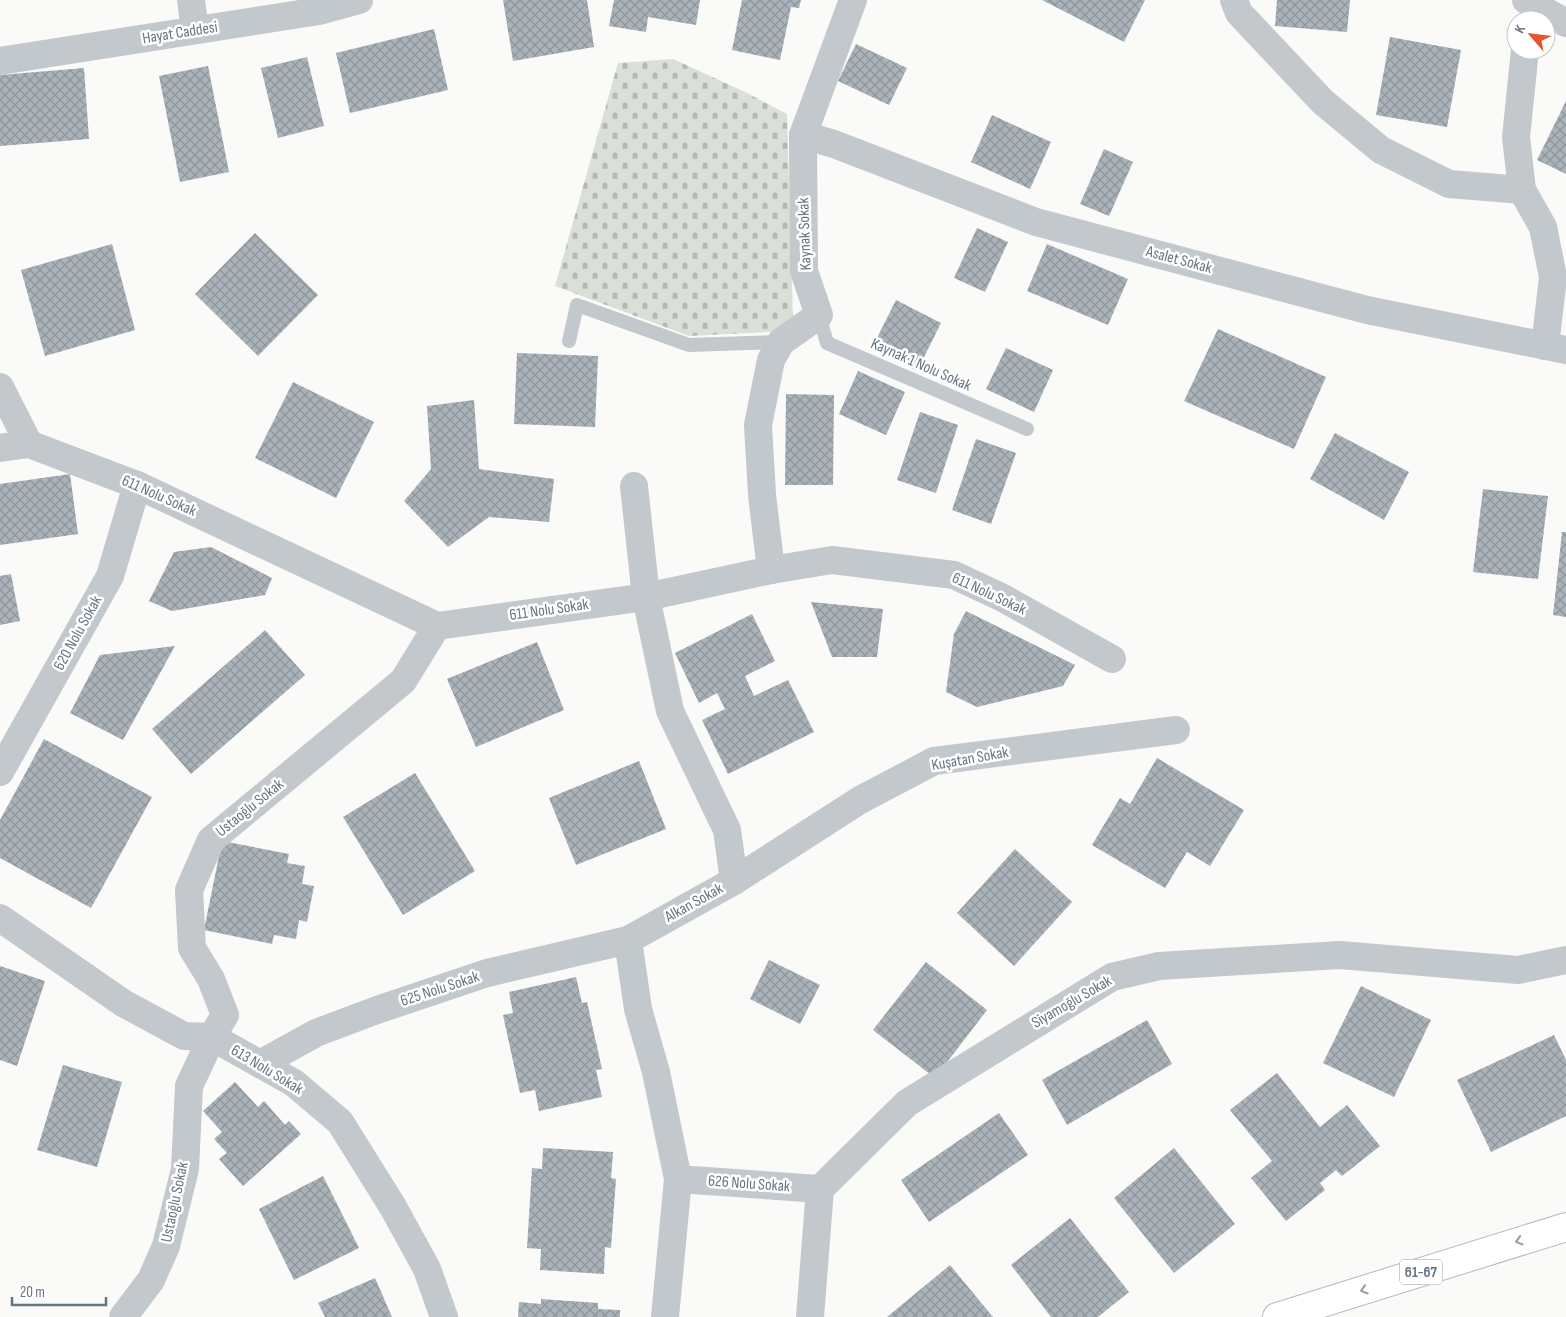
<svg xmlns="http://www.w3.org/2000/svg" width="1566" height="1317" viewBox="0 0 1566 1317" font-family="'Sofia Sans Condensed',sans-serif">
	<style>
		.cemetery { fill: url(#cemetery-stones) }
		.building { fill: url(#building-cross-hatch) }
		.lines { fill: none; stroke-linecap: round; stroke-linejoin: round }
		.primary-casing { stroke: #b5babe; stroke-width: 30 }
		.service { stroke: #c3c8cc; stroke-width: 14 }
		.minor { stroke: #c3c8cc; stroke-width: 28 }
		.tertiary { stroke: #c3c8cc; stroke-width: 28 }
		.primary { stroke: #fff; stroke-width: 28 }
		.oneway { stroke: #939fa8 }
		.labels { text-anchor: middle; dominant-baseline: central; stroke-width: 5; stroke-linejoin: round; paint-order: stroke }
		.shield { fill: #fff; stroke: #939fa8; stroke-width: 1 }
		.shield-label { font-size: 15px; font-weight: bold; fill: #657683 }
		.street-label { font-size: 16px; fill: #657683; stroke: #fff }
	</style>
	<defs>
		<pattern id="cemetery-stones" width="16" height="16" patternUnits="userSpaceOnUse" patternTransform="scale(1.25)"><rect width="16" height="16" fill="#dadfd7"/><path d="M2 7V4a2 2 0 0 1 4 0v3zM10 15v-3a2 2 0 0 1 4 0v3z" fill="#b4b9b4"/></pattern>
		<pattern id="building-cross-hatch" width="8" height="8" patternUnits="userSpaceOnUse" patternTransform="scale(1.25)"><rect width="8" height="8" fill="#aab3b9"/><path d="M0 0l8 8M0 8l8-8" fill="none" stroke="#8e969c"/></pattern>
	</defs>
	<rect width="100%" height="100%" fill="#fafaf8"/>
	<!-- cemetery -->
	<polygon class="cemetery" points="673,59 745,92 787,114 793,319 787,331 689,336 555,286 618,63"/>
	<!-- building -->
	<g class="building">
		<polygon points="503,0 587,0 594,47 513,61"/>
		<polygon points="614,0 700,0 696,25 648,17 646,32 609,26"/>
		<polygon points="742,0 801,0 799,8 791,7 780,60 732,50"/>
		<polygon points="1042,0 1145,0 1124,42"/>
		<polygon points="1277,0 1350,0 1347,32 1275,26"/>
		<polygon points="434,29 448,90 350,113 336,53"/>
		<polygon points="1390,37 1461,50 1447,127 1376,115"/>
		<polygon points="856,44 907,68 889,105 838,81"/>
		<polygon points="307,57 324,126 278,138 261,68"/>
		<polygon points="208,66 229,172 180,182 159,76"/>
		<polygon points="84,68 89,139 0,146 0,75"/>
		<polygon points="1566,101 1566,174 1537,160"/>
		<polygon points="992,115 1051,142 1030,189 971,162"/>
		<polygon points="1104,149 1133,162 1109,216 1080,204"/>
		<polygon points="977,228 1008,242 985,292 954,278"/>
		<polygon points="255,233 318,295 258,356 195,294"/>
		<polygon points="112,244 135,330 45,356 21,270"/>
		<polygon points="1047,244 1128,279 1108,325 1027,291"/>
		<polygon points="896,300 941,323 917,371 872,348"/>
		<polygon points="1218,329 1326,377 1294,449 1184,401"/>
		<polygon points="1006,348 1053,370 1034,412 986,389"/>
		<polygon points="517,353 598,356 595,427 514,424"/>
		<polygon points="858,371 905,392 886,435 839,414"/>
		<polygon points="293,382 374,422 336,498 255,458"/>
		<polygon points="786,394 834,395 833,485 785,485"/>
		<polygon points="474,400 479,469 554,479 549,522 489,517 448,547 404,501 431,469 427,406"/>
		<polygon points="920,412 958,425 936,493 897,480"/>
		<polygon points="1335,433 1409,472 1384,520 1310,479"/>
		<polygon points="976,439 1016,453 991,524 952,510"/>
		<polygon points="70,474 78,534 0,545 0,484"/>
		<polygon points="1483,489 1548,496 1538,579 1473,572"/>
		<polygon points="1562,532 1566,532 1566,617 1553,615"/>
		<polygon points="211,547 272,578 265,595 172,611 149,601 174,552"/>
		<polygon points="11,574 20,621 0,625 0,576"/>
		<polygon points="811,602 883,609 877,657 832,657"/>
		<polygon points="966,611 1075,665 1063,686 977,707 946,692 954,634"/>
		<polygon points="752,614 775,661 745,676 754,696 788,680 814,732 728,774 702,720 725,709 717,693 699,703 675,653"/>
		<polygon points="265,630 305,675 191,774 152,729"/>
		<polygon points="537,642 564,710 476,747 447,679"/>
		<polygon points="175,646 123,740 70,713 100,655"/>
		<polygon points="44,739 152,797 91,908 0,858 0,820"/>
		<polygon points="1157,758 1244,810 1210,866 1187,852 1165,888 1092,845 1120,798 1130,804"/>
		<polygon points="639,761 666,829 576,865 549,798"/>
		<polygon points="415,773 475,871 403,915 343,817"/>
		<polygon points="222,841 289,854 287,863 305,866 302,884 314,886 307,922 299,920 296,939 274,935 272,944 204,930"/>
		<polygon points="1015,849 1072,902 1014,966 957,913"/>
		<polygon points="769,960 820,985 800,1024 750,999"/>
		<polygon points="926,962 987,1010 935,1078 873,1030"/>
		<polygon points="0,966 45,981 17,1066 0,1060"/>
		<polygon points="576,977 582,1003 587,1002 602,1069 596,1070 602,1097 539,1111 535,1090 520,1093 503,1015 513,1013 509,992"/>
		<polygon points="1361,986 1431,1020 1394,1097 1323,1063"/>
		<polygon points="1147,1020 1172,1064 1067,1125 1042,1080"/>
		<polygon points="1554,1035 1566,1060 1566,1116 1491,1152 1457,1080"/>
		<polygon points="63,1065 122,1082 97,1167 37,1150"/>
		<polygon points="1277,1073 1320,1127 1347,1105 1380,1146 1342,1176 1336,1170 1320,1183 1325,1190 1286,1221 1251,1178 1272,1161 1230,1110"/>
		<polygon points="235,1082 258,1107 264,1101 285,1125 289,1121 301,1134 243,1186 219,1159 227,1153 214,1139 222,1132 203,1111"/>
		<polygon points="999,1113 1028,1155 929,1222 901,1180"/>
		<polygon points="543,1148 613,1152 611,1178 616,1179 611,1248 605,1247 604,1274 540,1270 541,1249 527,1248 532,1168 542,1169"/>
		<polygon points="1174,1148 1235,1224 1174,1273 1114,1198"/>
		<polygon points="323,1176 359,1248 294,1280 259,1209"/>
		<polygon points="1070,1218 1129,1292 1098,1317 1051,1317 1011,1265"/>
		<polygon points="950,1265 993,1317 887,1317"/>
		<polygon points="375,1278 392,1317 325,1317 318,1303"/>
		<polygon points="541,1299 598,1303 598,1309 620,1310 620,1317 518,1317 519,1302 541,1304"/>
	</g>
	<g class="lines">
		<!-- primary casing -->
		<g class="primary-casing">
			<polyline id="primary" points="1277,1317 1566,1227"/>
		</g>
		<!-- service -->
		<g class="service">
			<polyline points="819,315 827,343 1027,429"/>
			<polyline points="569,341 577,305 689,345 781,342"/>
		</g>
		<!-- minor -->
		<g class="minor">
			<polyline points="191,0 195,30"/>
			<polyline points="1234,0 1239,13 1323,102 1381,150 1449,184 1522,190"/>
			<polyline points="1525,50 1516,137 1522,190 1543,227 1553,277 1545,346"/>
			<polyline points="803,135 834,144 1036,222 1367,310 1566,350"/>
			<polyline points="0,387 29,444"/>
			<polyline points="0,448 29,444 137,485 437,626 646,597 771,570 832,560 954,575 1003,598 1112,659"/>
			<polyline points="634,486 646,597 670,711 727,830 734,881 628,940 638,1009 656,1072 678,1179 665,1317"/>
			<polyline points="771,570 762,495 758,425 771,360 781,342 819,315 804,271 803,135 853,0"/>
			<polyline points="0,772 110,576 137,485"/>
			<polyline points="734,881 860,800 934,761 1176,730"/>
			<polyline points="0,918 123,1003 184,1036 212,1037 294,1083 340,1122 393,1207 427,1269 444,1317"/>
			<polyline points="260,1064 316,1033 377,1010 487,973 628,940"/>
			<polyline points="678,1179 820,1189"/>
			<polyline points="123,1317 151,1280 166,1246 185,1169 189,1086 212,1037 225,1015 211,979 192,948 189,890 211,840 403,681 437,626"/>
			<polyline points="810,1317 820,1189 907,1103 1112,977 1159,966 1340,955 1518,970 1566,960"/>
		</g>
		<!-- tertiary -->
		<g class="tertiary">
			<polyline points="1526,0 1566,23"/>
			<polyline points="0,61 319,11 359,0"/>
		</g>
		<!-- primary -->
		<use href="#primary" class="primary"/>
	</g>
	<!-- one-way arrows -->
	<defs><path id="oneway-chevron" d="M-2-3.5L2.5 0L-2 3.5" fill="none" stroke-width="1.6" stroke-linecap="round" stroke-linejoin="round" transform="scale(1.25)"/></defs>
	<g class="oneway">
		<use href="#oneway-chevron" transform="translate(1519 1241) rotate(163)"/>
		<use href="#oneway-chevron" transform="translate(1364 1290) rotate(163)"/>
	</g>
	<g class="labels">
		<!-- shield labels -->
		<rect class="shield" x="1400" y="1259.5" width="42" height="25" rx="4"/>
		<g class="shield-label">
			<text x="1421" y="1272">61-67</text>
		</g>
		<!-- street labels -->
		<g class="street-label">
			<text transform="translate(180 33) rotate(-9)">Hayat Caddesi</text>
			<text transform="translate(805 234) rotate(-92)">Kaynak Sokak</text>
			<text transform="translate(1179 260) rotate(15)">Asalet Sokak</text>
			<text transform="translate(921 365) rotate(24)">Kaynak 1 Nolu Sokak</text>
			<text transform="translate(159 496) rotate(24)">611 Nolu Sokak</text>
			<text transform="translate(989 594) rotate(25)">611 Nolu Sokak</text>
			<text transform="translate(549 610) rotate(-8)">611 Nolu Sokak</text>
			<text transform="translate(78 633) rotate(-61)">620 Nolu Sokak</text>
			<text transform="translate(970 759) rotate(-10)">Kuşatan Sokak</text>
			<text transform="translate(250 808) rotate(-39)">Ustaoğlu Sokak</text>
			<text transform="translate(694 903) rotate(-29)">Alkan Sokak</text>
			<text transform="translate(440 989) rotate(-18)">625 Nolu Sokak</text>
			<text transform="translate(1072 1002) rotate(-30)">Siyamoğlu Sokak</text>
			<text transform="translate(267 1070) rotate(31)">613 Nolu Sokak</text>
			<text transform="translate(749 1184) rotate(4)">626 Nolu Sokak</text>
			<text transform="translate(175 1202) rotate(-78)">Ustaoğlu Sokak</text>
		</g>
	</g>
	<!-- north arrow -->
	<g transform="translate(1531 35) rotate(298)"><circle r="24" fill="#ffffff" stroke="#c1c8cd"/>
	<path d="M0-4L9 19L0 12L-9 19Z" fill="#e4572e"/>
	<text y="-8" font-size="14" font-weight="bold" text-anchor="middle" fill="#657683">K</text>
	</g>
	<!-- scale -->
	<path d="M12 1297v8h94v-8" fill="none" stroke="#657683" stroke-width="2.5"/>
	<text x="20" y="1297" font-size="15" fill="#657683" stroke="#ffffff" stroke-width="4" paint-order="stroke">20 m</text>
</svg>
